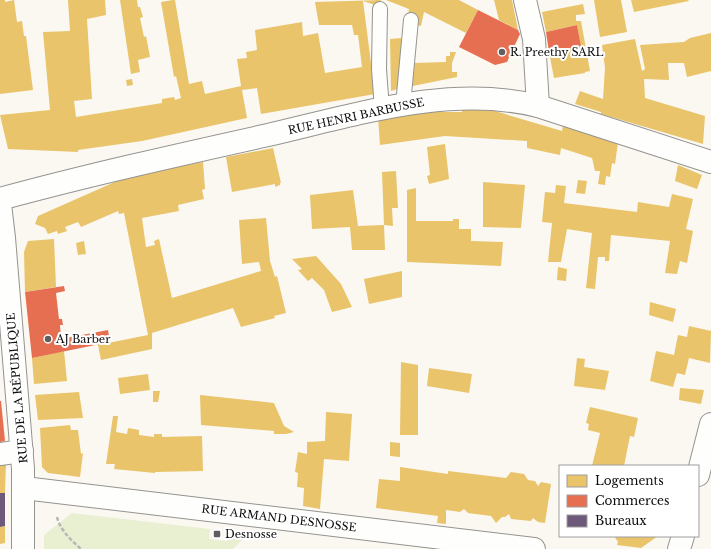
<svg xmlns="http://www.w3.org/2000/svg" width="711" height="549" viewBox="0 0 711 549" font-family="'Libre Baskerville',serif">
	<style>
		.green { fill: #e9f0d2 }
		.homes { fill: #e9c46a }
		.shops { fill: #e76f51 }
		.offices { fill: #6d597a }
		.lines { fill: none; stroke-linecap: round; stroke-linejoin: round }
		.lane-casing { stroke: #949390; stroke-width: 16 }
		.street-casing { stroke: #949390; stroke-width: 24 }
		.path { stroke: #b8b7b6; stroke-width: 2.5; stroke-dasharray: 4 2; stroke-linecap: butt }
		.lane { stroke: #fefefd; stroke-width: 14 }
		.street { stroke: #fefefd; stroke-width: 22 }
		.poi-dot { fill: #605f5d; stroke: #fff; stroke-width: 1.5 }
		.labels { text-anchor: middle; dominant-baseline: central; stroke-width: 4; stroke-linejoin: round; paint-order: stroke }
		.poi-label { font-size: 11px; fill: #0d0d0d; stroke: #fff; text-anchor: start }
		.street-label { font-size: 11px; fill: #0d0d0d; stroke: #fff }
	</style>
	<rect width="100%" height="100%" fill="#fbf8f2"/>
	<!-- green -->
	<polygon class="green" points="72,513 210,529 209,539 227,541 228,535 249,533 233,549 44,549 44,535"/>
	<!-- homes -->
	<g class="homes">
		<polygon points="0,0 5,0 5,2 14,0 17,22 22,21 24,36 26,36 33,90 0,94"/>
		<polygon points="68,0 105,0 106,15 87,19 92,99 74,101 76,117 162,103 162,99 174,97 175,100 181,98 176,76 174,77 161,2 173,0 175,0 189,84 202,81 205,94 241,86 237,59 247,58 246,52 257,50 255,30 302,22 303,36 318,33 325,73 362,67 358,35 354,35 352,25 319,25 315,2 381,0 378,6 363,1 375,94 261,114 257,88 242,90 247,118 142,141 78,150 78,152 8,149 0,115 50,110 43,32 70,31"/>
		<polygon points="120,0 137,0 138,7 140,7 143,17 140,18 144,37 146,36 150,57 138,60 140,72 131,74"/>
		<polygon points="386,0 459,0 478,10 466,33 424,12 421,26 416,25 417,17 408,15 409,9"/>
		<polygon points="494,0 512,0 518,30 499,20"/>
		<polygon points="594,0 621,0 627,32 600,37"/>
		<polygon points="631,0 688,0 689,1 634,12"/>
		<polygon points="583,4 585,14 576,15 576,21 581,21 590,71 585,72 585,73 554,78 549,52 581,46 577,25 546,32 542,12"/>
		<polygon points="711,33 711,71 687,77 684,63 668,63 669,80 644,79 645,98 705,116 703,144 601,114 601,112 575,104 580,91 603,99 605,68 602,45 635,39 642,71 645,69 640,45 684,42 690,38"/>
		<polygon points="401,38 401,88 391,91 390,39"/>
		<polygon points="450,52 456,52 452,63 452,72 457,72 457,77 408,87 413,63 446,62 446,56 450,56"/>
		<polygon points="132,79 133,85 127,86 126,80"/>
		<polygon points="442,109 442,112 462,112 462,109 495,111 562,131 563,125 618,142 615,164 612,163 610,177 606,176 605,185 598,184 600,171 595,171 592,158 561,148 560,155 527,148 527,141 445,136 380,145 378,117"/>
		<polygon points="445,144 449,179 429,184 427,176 430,175 427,147"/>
		<polygon points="273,148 281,183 280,183 280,185 275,187 275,184 232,192 226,157"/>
		<polygon points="203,162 205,189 202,190 204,199 178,205 179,211 142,218 146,247 155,245 154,241 159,239 172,298 261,271 259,262 242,264 239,220 266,218 270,261 275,277 277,276 286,313 274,316 275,318 241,327 233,308 152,333 152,349 101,360 98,345 148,335 124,213 119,214 118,211 81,227 78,222 65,227 67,231 58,234 57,231 48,234 45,228 35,224 38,216 117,181 154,171"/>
		<polygon points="678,165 702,175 697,189 675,181"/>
		<polygon points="396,171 398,208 392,208 393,226 384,225 382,172"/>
		<polygon points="578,180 587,181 585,194 576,193"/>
		<polygon points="483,182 525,185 521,228 483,227"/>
		<polygon points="556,185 566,186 564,203 637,212 638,202 669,207 672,194 693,199 686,229 693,231 687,263 680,261 677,274 665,273 670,241 611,235 609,261 605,261 605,257 598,257 595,289 586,288 592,233 567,229 561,262 548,262 552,223 542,222 545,192 555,193"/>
		<polygon points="416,188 416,221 453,221 453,219 459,219 459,229 471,229 471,241 503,242 501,266 407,262 407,190"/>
		<polygon points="353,190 358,226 384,225 385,250 352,250 350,227 312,229 310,195"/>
		<polygon points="54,239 56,287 25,292 24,252 28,241"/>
		<polygon points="84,241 86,254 78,255 76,243"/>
		<polygon points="316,256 341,284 352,307 332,312 324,290 312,278 308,281 298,270 302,269 292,259"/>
		<polygon points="558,267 567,269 566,281 557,280"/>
		<polygon points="402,271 402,297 369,304 364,279"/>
		<polygon points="650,302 676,309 673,322 649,315"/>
		<polygon points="689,326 711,331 710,363 689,358 685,375 677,373 673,387 650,381 656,351 674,355 678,335 687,337"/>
		<polygon points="64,351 67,381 34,384 32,358"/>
		<polygon points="577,358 585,359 584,367 609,371 605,390 574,386"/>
		<polygon points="401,362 418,365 418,435 400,435"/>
		<polygon points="429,368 472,374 469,393 427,386"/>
		<polygon points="148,374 150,390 120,394 118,378"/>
		<polygon points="680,388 704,390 701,404 679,400"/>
		<polygon points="153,391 160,391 158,402 153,402"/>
		<polygon points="79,392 83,418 38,420 35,395"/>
		<polygon points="200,395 274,403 284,426 294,432 286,434 274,434 274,431 201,425"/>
		<polygon points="590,407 638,418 634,437 630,436 624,466 592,466 600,433 588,430 589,424 586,423"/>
		<polygon points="326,412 352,414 349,461 324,459 320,509 303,506 304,488 297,487 298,473 295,472 298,452 307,454 307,442 325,441"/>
		<polygon points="113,416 118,416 116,432 127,434 128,428 139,430 139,435 154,437 154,434 162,434 162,437 202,436 203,471 155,472 155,473 114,469 115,464 106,464"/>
		<polygon points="70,425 71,430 78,430 81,454 83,453 80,477 48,473 42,467 40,428"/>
		<polygon points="390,442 400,443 400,457 390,456"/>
		<polygon points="6,461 5,493 0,493 0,462"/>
		<polygon points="400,467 448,474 448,471 506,478 511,472 524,474 528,480 535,481 538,486 541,482 551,484 545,523 538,522 533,518 531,521 511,519 509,514 505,517 502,517 496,523 491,516 468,513 464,509 460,512 446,510 446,524 437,523 438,516 376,508 379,479 400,481"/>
		<polygon points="5,526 5,543 0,544 0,527"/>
		<polygon points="614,536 658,536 641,548 617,545 618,542"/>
	</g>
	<!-- shops -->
	<g class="shops">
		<polygon points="478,10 518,30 520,34 507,62 495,65 459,47"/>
		<polygon points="577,25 581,46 549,52 546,32"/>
		<polygon points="64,286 65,291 56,293 59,319 62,319 63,325 60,325 61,339 108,330 110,342 32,358 25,292"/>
		<polygon points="0,401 1,401 5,441 0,442"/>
	</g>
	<!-- offices -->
	<polygon class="offices" points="0,493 5,493 5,526 0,527"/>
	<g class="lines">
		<!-- lane casing -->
		<g class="lane-casing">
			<g id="lane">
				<polyline points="380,9 379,69 382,109"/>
				<polyline points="403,105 411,20"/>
			</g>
		</g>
		<!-- street casing -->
		<g class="street-casing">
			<g id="street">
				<polyline points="525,0 534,39 538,106"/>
				<path d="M0,199c88,-24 178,-44 268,-64 87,-20 182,-51 270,-29l173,56"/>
				<polyline points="0,204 4,238 23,469 23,549"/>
				<polyline points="0,454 22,451"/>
				<polyline points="698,475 711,424"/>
				<polyline points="24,488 534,549"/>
				<polyline points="679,549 683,536"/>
			</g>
		</g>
		<!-- path -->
		<path class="path" d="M57,517c3,13 14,23 24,32"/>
		<!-- lane -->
		<use href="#lane" class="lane"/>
		<!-- street -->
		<use href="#street" class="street"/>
	</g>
	<!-- markers -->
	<g class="poi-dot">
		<circle cx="502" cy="52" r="4"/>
		<circle cx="48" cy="339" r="4"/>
		<rect x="213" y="530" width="8" height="8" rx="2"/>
	</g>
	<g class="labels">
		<!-- poi labels -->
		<g class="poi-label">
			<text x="510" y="52">R. Preethy SARL</text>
			<text x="56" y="339">AJ Barber</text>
			<text x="225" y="534">Desnosse</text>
		</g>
		<!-- street labels -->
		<g class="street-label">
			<text transform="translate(356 116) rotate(-12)">RUE HENRI BARBUSSE</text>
			<text transform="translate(17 388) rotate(-95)">RUE DE LA RÉPUBLIQUE</text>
			<text transform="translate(279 518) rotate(7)">RUE ARMAND DESNOSSE</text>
		</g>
	</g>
	<!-- legend -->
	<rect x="559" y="465" width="140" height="72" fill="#ffffff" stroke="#9e9e9e"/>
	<rect x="567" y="475" width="20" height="12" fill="#e9c46a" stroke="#9e9e9e"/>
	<text x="595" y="485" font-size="12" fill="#0d0d0d">Logements</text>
	<rect x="567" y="495" width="20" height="12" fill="#e76f51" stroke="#9e9e9e"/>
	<text x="595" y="505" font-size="12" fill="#0d0d0d">Commerces</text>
	<rect x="567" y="515" width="20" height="12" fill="#6d597a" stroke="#9e9e9e"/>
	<text x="595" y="525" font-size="12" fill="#0d0d0d">Bureaux</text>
</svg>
